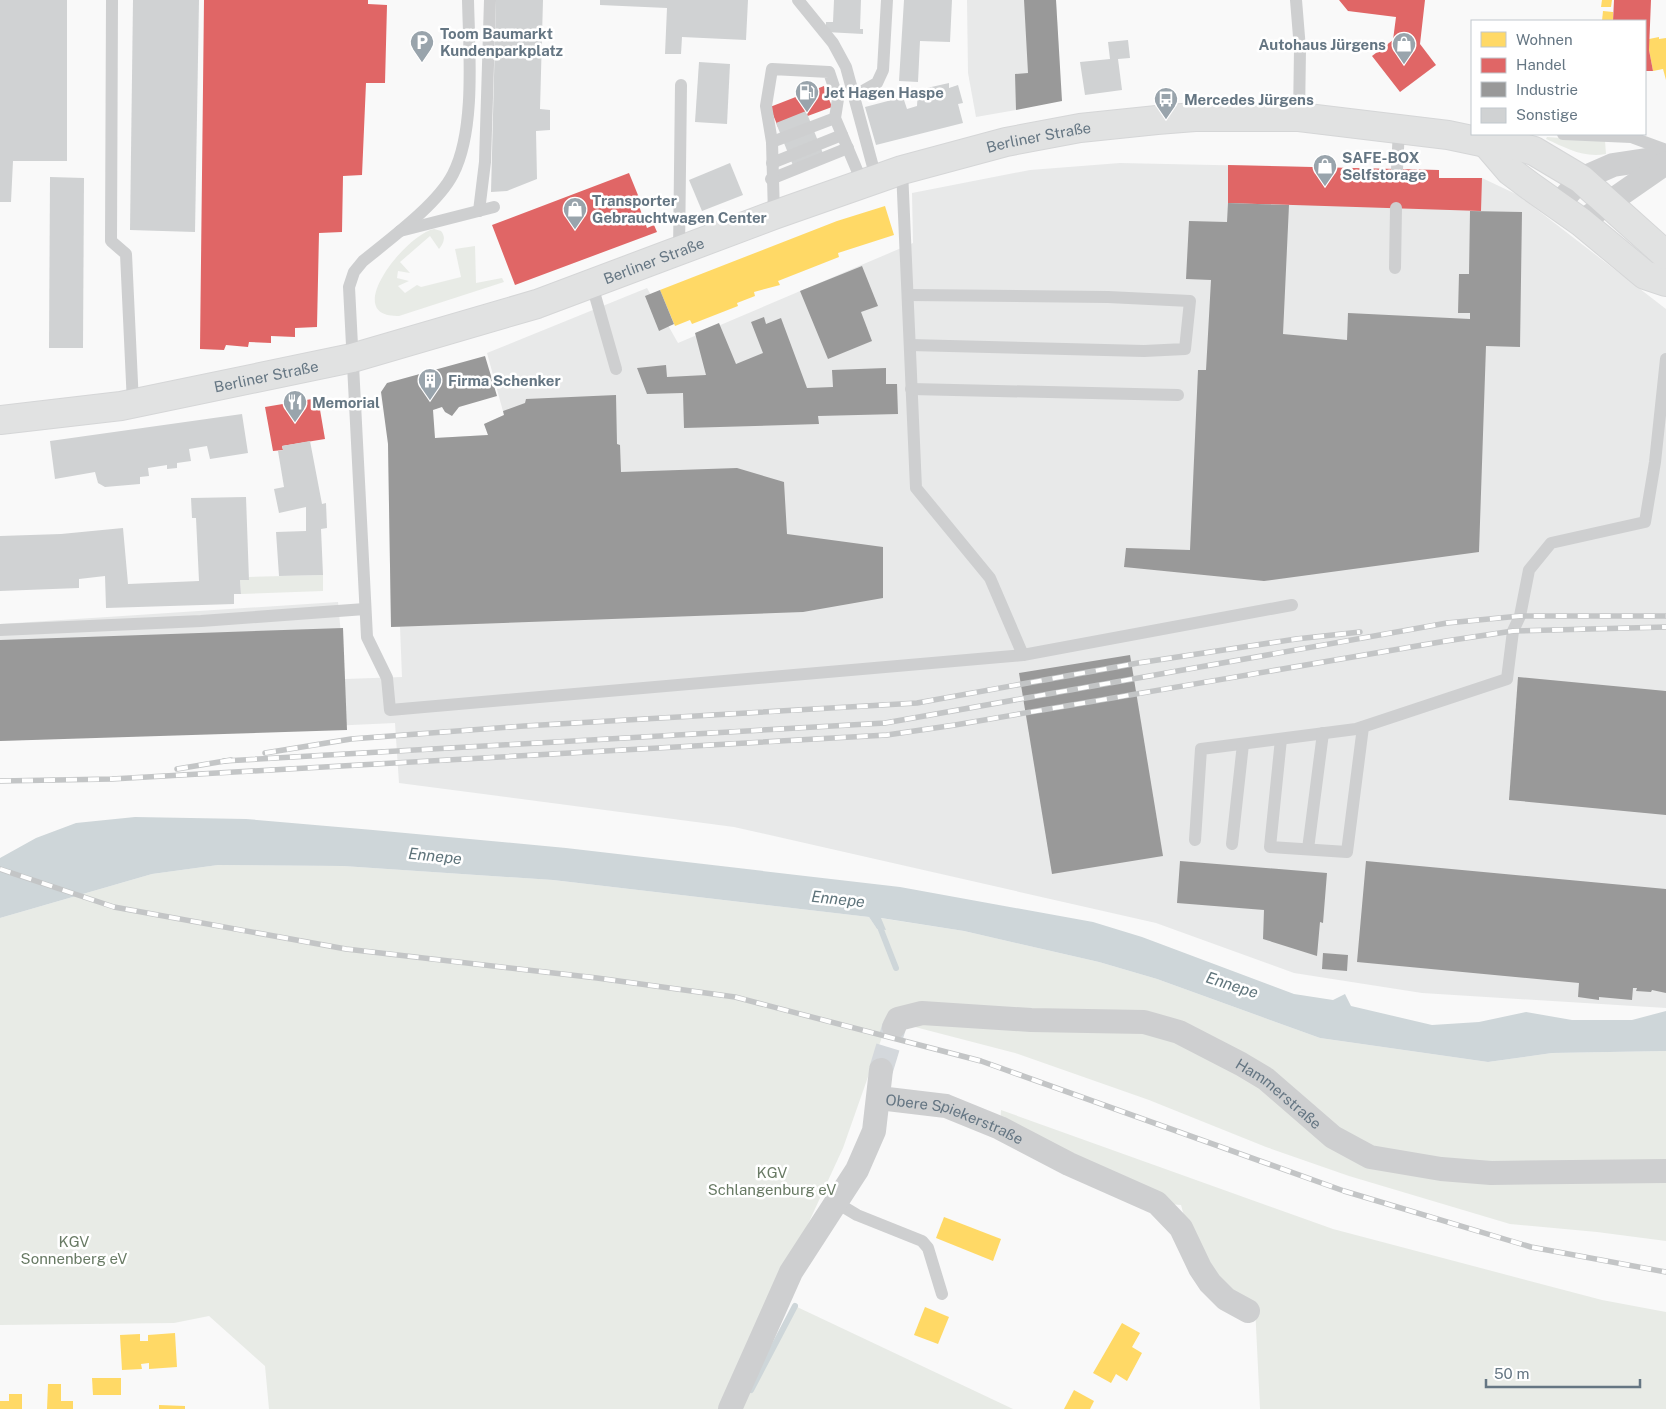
<svg xmlns="http://www.w3.org/2000/svg" width="1666" height="1409" viewBox="0 0 1666 1409" font-family="'Public Sans',sans-serif">
	<style>
		.built { fill: #e8e9e9 }
		.green { fill: #e8ebe6 }
		.water { fill: #ced6d9 }
		.homes { fill: #ffd966 }
		.shops { fill: #e06666 }
		.industry { fill: #999 }
		.lines { fill: none; stroke-linecap: round; stroke-linejoin: round }
		.stream { stroke: #ced6d9; stroke-width: 6 }
		.building { fill: #d0d2d3 }
		.street-tunnel { stroke: #d4d8dc; stroke-width: 24; stroke-dasharray: 24 12; stroke-linecap: butt }
		.primary-casing { stroke: #d5d6d7; stroke-width: 30 }
		.lane { stroke: #cecfd0; stroke-width: 12 }
		.street { stroke: #cecfd0; stroke-width: 24 }
		.primary { stroke: #e1e2e2; stroke-width: 28 }
		.rail-casing { stroke: #c3c5c6; stroke-width: 5.5 }
		.rail { stroke: #fff; stroke-width: 4; stroke-dasharray: 11; stroke-linecap: butt }
		.labels { text-anchor: middle; dominant-baseline: central; stroke-width: 5; stroke-linejoin: round; paint-order: stroke }
		.poi-label { font-size: 15px; font-weight: bold; fill: #657683; stroke: #fff; text-anchor: start }
		.street-label { font-size: 15px; fill: #657683; stroke: #fff }
		.park-label { font-size: 15px; fill: #687a64; stroke: #fff }
		.water-label { font-size: 16px; font-style: italic; fill: #60757c; stroke: #fff }
	</style>
	<rect width="100%" height="100%" fill="#f9f9f9"/>
	<!-- built -->
	<g class="built">
		<polygon points="967,0 1056,0 1060,75 1016,110 976,117 968,73"/>
		<polygon points="1120,163 1439,170 1439,178 1482,178 1518,195 1666,309 1666,1008 1422,993 1294,973 1156,923 734,827 399,783 395,723 0,741 0,624 338,602 345,679 402,677 400,627 391,627 388,444 434,441 435,438 488,435 484,424 504,415 487,353 647,288 678,343 913,243 912,193 1030,170"/>
	</g>
	<!-- green -->
	<g class="green">
		<path d="M1547,137l58,4 1,13c-23,4 -40,-6 -60,-15z"/>
		<path d="M434,229l7,2c5,6 3,12 -2,18l-9,-13 -30,26 10,11 -12,-2 -1,7 12,3 -11,5 7,7 12,-8 4,2 40,-10 -6,-28 20,-3 1,37 26,-5 2,4 -105,34c-60,2 7,-82 35,-87z"/>
		<polygon points="323,575 323,591 241,594 240,580 249,580 249,577"/>
		<polygon points="218,865 343,866 553,880 869,917 877,929 885,930 880,918 964,931 1099,962 1157,979 1320,1038 1488,1062 1552,1053 1666,1051 1666,1241 1597,1232 1510,1224 1349,1176 1266,1147 1149,1100 1015,1053 888,1020 843,1148 723,1409 269,1409 265,1366 209,1316 174,1323 0,1325 0,918 152,874"/>
		<polygon points="1001,1110 1333,1229 1602,1300 1666,1312 1666,1409 1260,1409 1255,1306 1221,1285 1184,1216 1181,1205 1157,1203 1000,1128"/>
		<polygon points="795,1306 1013,1409 741,1409"/>
	</g>
	<!-- water -->
	<polygon class="water" points="135,817 246,819 373,830 566,848 900,887 1093,922 1142,937 1294,994 1333,1000 1345,994 1351,1006 1432,1025 1479,1022 1526,1012 1572,1020 1632,1020 1666,1011 1666,1051 1552,1053 1488,1062 1320,1038 1157,979 1099,962 964,931 881,918 886,930 877,929 869,917 553,880 343,866 218,865 152,874 0,918 0,858 36,838 76,823"/>
	<!-- homes -->
	<g class="homes">
		<polygon points="1602,0 1612,0 1611,7 1601,7"/>
		<polygon points="1603,11 1613,12 1613,21 1602,21"/>
		<polygon points="1659,37 1659,39 1666,38 1666,80 1663,69 1653,71 1649,50 1649,39"/>
		<polygon points="885,206 894,235 838,253 839,257 778,281 780,285 754,292 755,296 737,303 738,306 692,324 690,320 675,326 660,290 837,221"/>
		<polygon points="944,1217 1001,1239 993,1261 936,1238"/>
		<polygon points="925,1307 949,1317 938,1344 914,1335"/>
		<polygon points="1122,1323 1140,1333 1132,1347 1142,1353 1127,1381 1116,1374 1111,1383 1093,1373"/>
		<polygon points="175,1333 177,1367 149,1369 149,1363 141,1364 142,1369 122,1370 120,1335 140,1334 140,1341 148,1341 148,1335"/>
		<polygon points="92,1378 121,1378 121,1395 93,1395"/>
		<polygon points="48,1384 61,1384 61,1401 73,1401 73,1409 47,1409"/>
		<polygon points="1074,1390 1094,1401 1090,1409 1064,1409"/>
		<polygon points="9,1394 22,1394 22,1409 0,1409 0,1401 9,1401"/>
		<polygon points="159,1405 185,1406 185,1409 159,1409"/>
	</g>
	<!-- shops -->
	<g class="shops">
		<polygon points="204,0 368,0 368,4 387,5 385,83 366,83 362,175 343,176 342,232 319,233 317,327 295,328 295,337 271,336 271,343 249,342 248,347 226,345 224,350 200,349"/>
		<polygon points="1339,0 1425,0 1420,44 1436,65 1400,92 1372,56 1393,40 1396,17 1348,11"/>
		<polygon points="1614,0 1651,0 1649,50 1653,71 1645,71 1645,21 1613,21"/>
		<polygon points="824,86 832,107 778,127 770,107"/>
		<polygon points="1228,165 1439,170 1439,178 1482,178 1481,211 1228,203"/>
		<polygon points="629,173 642,205 639,206 647,228 654,225 657,232 515,285 492,225"/>
		<polygon points="318,398 325,439 282,446 283,450 273,451 265,407"/>
	</g>
	<!-- industry -->
	<g class="industry">
		<polygon points="1024,0 1056,0 1062,101 1016,110 1015,74 1028,73"/>
		<polygon points="1228,203 1289,205 1283,334 1347,340 1348,313 1470,319 1470,313 1458,313 1459,274 1469,274 1470,211 1522,212 1520,347 1486,346 1479,552 1264,581 1124,567 1126,548 1190,550 1198,370 1206,370 1211,280 1186,279 1189,221 1227,222"/>
		<polygon points="862,266 878,306 861,312 872,341 828,359 800,291"/>
		<polygon points="660,290 674,324 659,331 645,296"/>
		<polygon points="764,317 766,324 781,318 807,388 833,387 832,370 886,368 886,384 897,384 898,414 818,416 819,424 684,428 683,393 647,394 637,368 666,365 667,377 706,375 695,333 719,323 736,364 763,353 751,322"/>
		<polygon points="485,356 497,396 459,407 452,416 445,412 442,407 433,410 435,438 488,435 484,424 504,415 503,411 525,403 526,399 616,395 617,444 620,445 621,472 737,468 784,482 787,534 883,547 883,598 803,612 391,627 388,444 381,392 387,383"/>
		<polygon points="343,628 347,730 0,741 0,640"/>
		<polygon points="1130,655 1163,856 1052,874 1019,673"/>
		<polygon points="1518,677 1666,691 1666,815 1509,800"/>
		<polygon points="1180,861 1327,873 1323,923 1320,922 1317,956 1263,939 1264,910 1177,903"/>
		<polygon points="1366,861 1666,889 1666,993 1652,990 1651,992 1636,991 1637,988 1633,988 1632,1000 1599,997 1599,1000 1578,997 1579,983 1357,962"/>
		<polygon points="1323,953 1348,955 1347,971 1322,969"/>
	</g>
	<g class="lines">
		<!-- stream -->
		<g class="stream">
			<polyline points="878,922 896,968"/>
			<polyline points="751,1390 795,1306"/>
		</g>
	</g>
	<!-- building -->
	<g class="building">
		<polygon points="0,0 67,0 67,161 13,161 11,202 0,202"/>
		<polygon points="133,0 199,0 195,232 130,230"/>
		<polygon points="496,0 543,0 540,109 550,110 550,130 536,131 537,179 507,191 491,192"/>
		<polygon points="600,0 748,0 746,40 682,37 681,54 665,54 667,8 600,5"/>
		<polygon points="834,0 861,0 860,29 863,29 863,34 826,32 826,22 833,22"/>
		<polygon points="904,0 952,0 950,42 920,41 918,82 899,81"/>
		<polygon points="1128,40 1130,58 1118,59 1122,90 1085,95 1080,62 1110,59 1108,42"/>
		<polygon points="699,62 730,64 727,124 695,122"/>
		<polygon points="949,83 949,88 958,85 963,103 958,104 963,123 876,145 865,107 903,97 907,109 917,106 918,90"/>
		<polygon points="806,111 826,161 796,173 776,123"/>
		<polygon points="730,163 743,195 702,211 689,180"/>
		<polygon points="50,177 84,178 83,348 49,348"/>
		<polygon points="242,414 248,453 210,459 207,446 189,449 191,461 177,463 177,468 167,469 167,465 148,468 149,476 140,477 140,484 105,487 98,483 95,472 55,479 50,441"/>
		<polygon points="310,441 322,504 326,503 327,528 321,529 323,575 279,576 276,532 306,531 306,507 279,513 274,489 284,487 278,451 283,450 282,446"/>
		<polygon points="246,497 249,580 240,580 241,594 234,594 234,604 106,608 105,576 79,579 79,588 0,591 0,536 61,534 123,528 128,584 199,581 196,518 192,518 191,498"/>
	</g>
	<g class="lines">
		<!-- street-tunnel -->
		<polyline class="street-tunnel" points="881,1070 894,1027"/>
		<!-- primary casing -->
		<g class="primary-casing">
			<g id="primary">
				<polyline points="1486,143 1510,171 1530,186 1581,222 1645,275 1666,282"/>
				<path id="s3" d="M0,420l121,-14 231,-48 185,-54 237,-89 128,-45 104,-28 74,-14 77,-8 38,-3h104l149,18 38,8 31,3 17,5 47,28 85,76"/>
			</g>
		</g>
		<!-- lane -->
		<g class="lane">
			<polyline points="112,0 111,241 126,254 133,404"/>
			<path d="M468,0c1,49 8,130 -15,174 -15,30 -63,65 -90,87l-9,11 -5,15 18,350 20,41 3,32 633,-55"/>
			<polyline points="798,0 833,43 846,67 876,178"/>
			<polyline points="1296,0 1300,49 1299,117"/>
			<polyline points="854,96 877,83 883,70 887,0"/>
			<polyline points="1563,134 1631,137 1666,150"/>
			<polyline points="772,142 835,118"/>
			<polyline points="772,163 842,135"/>
			<polyline points="1397,169 1399,129"/>
			<polyline points="902,170 916,488 990,578 1023,655 1292,605"/>
			<polyline points="771,179 848,148"/>
			<polyline points="479,211 485,162 490,0"/>
			<polyline points="774,215 772,142 766,106 772,69 829,72 838,99 835,118 862,182"/>
			<polyline points="400,231 494,207"/>
			<polyline points="679,252 681,85"/>
			<polyline points="1395,268 1396,208"/>
			<polyline points="592,285 616,369"/>
			<polyline points="908,295 1108,297 1190,301 1185,349 1144,351 910,345"/>
			<polyline points="911,389 1178,395"/>
			<polyline points="0,630 201,621 365,609"/>
			<polyline points="1281,739 1270,847 1347,852 1363,727"/>
			<polyline points="1195,840 1201,749 1356,729 1507,679 1513,631 1520,616 1529,570 1551,543 1645,522 1655,462 1666,359"/>
			<polyline points="1232,844 1243,744"/>
			<polyline points="1308,849 1323,733"/>
			<polyline points="837,1203 857,1215 922,1241 928,1248 942,1294"/>
		</g>
		<!-- street -->
		<g class="street">
			<polyline points="1558,205 1581,179 1613,165 1666,157"/>
			<polyline points="1581,222 1666,163"/>
			<path id="s1" d="M894,1027l4,-8 24,-6 109,7 113,2 35,10 62,32 25,15 67,58 37,20 71,12 50,4 175,-2"/>
			<path id="s2" d="M879,1098l67,8 54,22 69,36 88,39 24,25 19,40 10,15 16,16 22,12"/>
			<polyline points="730,1409 791,1272 857,1170 874,1131 881,1070"/>
		</g>
		<!-- primary -->
		<use href="#primary" class="primary"/>
		<!-- rail casing -->
		<g class="rail-casing">
			<g id="rail">
				<polyline points="265,753 351,739 524,726 917,703 1138,663 1296,639 1360,632"/>
				<polyline points="224,761 885,723 1447,623 1520,616 1666,616"/>
				<polyline points="177,769 231,760"/>
				<polyline points="0,781 112,779 887,735 955,725 1446,641 1513,631 1666,627"/>
				<polyline points="0,869 114,907 346,949 597,978 735,997 981,1061 1344,1191 1531,1247 1666,1272"/>
			</g>
		</g>
		<!-- rail -->
		<use href="#rail" class="rail"/>
	</g>
	<!-- icons -->
	<defs>
		<g id="parking-pin" transform="scale(1.25)"><path d="M0 17L-7.5 6A9.5 9.5 0 1 1 7.5 6Z" fill="#99a4ac" stroke="#fff"/><path d="M-3.5-5.5H1a3.5 3.5 0 0 1 0 7H-1V5.5H-3.5ZM-1-3.4V-.6H.8a1.4 1.4 0 0 0 0-2.8Z" fill="#fff"/></g>
		<g id="shop-pin" transform="scale(1.25)"><path d="M0 17L-7.5 6A9.5 9.5 0 1 1 7.5 6Z" fill="#99a4ac" stroke="#fff"/><path d="M-5-2.5h2.3a2.7 3.5 0 0 1 5.4 0H5L5.5 6h-11ZM-1.5-2.5h3a1.5 2.3 0 0 0-3 0Z" fill="#fff"/></g>
		<g id="fuel-pin" transform="scale(1.25)"><path d="M0 17L-7.5 6A9.5 9.5 0 1 1 7.5 6Z" fill="#99a4ac" stroke="#fff"/><path d="M-5.5-6h7V0h2V4h1.3V-2.5L3-4.5l.8-.8L6-3V5H2.5V1h-1V6h-7ZM-4.2-4.7v3.2H.2V-4.7Z" fill="#fff"/></g>
		<g id="bus-pin" transform="scale(1.25)"><path d="M0 17L-7.5 6A9.5 9.5 0 1 1 7.5 6Z" fill="#99a4ac" stroke="#fff"/><path d="M-5-6H5V4H4V6H2V4H-2V6H-4V4H-5ZM-3.5-4V0h7V-4ZM-3.5 1.2v1.5H-2V1.2ZM2 1.2v1.5H3.5V1.2Z" fill="#fff"/></g>
		<g id="building-pin" transform="scale(1.25)"><path d="M0 17L-7.5 6A9.5 9.5 0 1 1 7.5 6Z" fill="#99a4ac" stroke="#fff"/><path d="M-4-6H4V6H1V3H-1V6H-4ZM-2.5-4.3h1.7v1.8h-1.7ZM.8-4.3h1.7v1.8H.8ZM-2.5-1h1.7V.8h-1.7ZM.8-1h1.7V.8H.8Z" fill="#fff"/></g>
		<g id="restaurant-pin" transform="scale(1.25)"><path d="M0 17L-7.5 6A9.5 9.5 0 1 1 7.5 6Z" fill="#99a4ac" stroke="#fff"/><path d="M-5-6h1v4h1v-4h1v4h1v-4h1v5L-1.5 .5V6h-2V.5L-5-1ZM5-6V6H3V1.5H1.5Q1.5-4 5-6Z" fill="#fff"/></g>
	</defs>
	<g fill-rule="evenodd">
		<use href="#parking-pin" x="422" y="42"/>
		<use href="#shop-pin" x="1404" y="44"/>
		<use href="#fuel-pin" x="807" y="92"/>
		<use href="#bus-pin" x="1166" y="99"/>
		<use href="#shop-pin" x="1325" y="166"/>
		<use href="#shop-pin" x="575" y="209"/>
		<use href="#building-pin" x="430" y="380"/>
		<use href="#restaurant-pin" x="295" y="402"/>
	</g>
	<g class="labels">
		<!-- poi labels -->
		<g class="poi-label">
			<text x="440" y="33">Toom Baumarkt<tspan x="440" dy="17">Kundenparkplatz</tspan></text>
			<text x="1386" y="44" text-anchor="end">Autohaus Jürgens</text>
			<text x="824" y="92">Jet Hagen Haspe</text>
			<text x="1184" y="99">Mercedes Jürgens</text>
			<text x="1342" y="157">SAFE-BOX<tspan x="1342" dy="17">Selfstorage</tspan></text>
			<text x="592" y="200">Transporter<tspan x="592" dy="17">Gebrauchtwagen Center</tspan></text>
			<text x="448" y="380">Firma Schenker</text>
			<text x="312" y="402">Memorial</text>
		</g>
		<!-- street labels -->
		<g class="street-label">
			<text stroke="none"><textPath href="#s3" startOffset="1080">Berliner Straße</textPath></text>
			<text stroke="none"><textPath href="#s3" startOffset="675">Berliner Straße</textPath></text>
			<text stroke="none"><textPath href="#s3" startOffset="270">Berliner Straße</textPath></text>
			<text stroke="none"><textPath href="#s1" startOffset="410">Hammerstraße</textPath></text>
			<text stroke="none"><textPath href="#s2" startOffset="79">Obere Spiekerstraße</textPath></text>
		</g>
		<!-- park labels -->
		<g class="park-label">
			<text x="772" y="1172">KGV<tspan x="772" dy="17">Schlangenburg eV</tspan></text>
			<text x="74" y="1241">KGV<tspan x="74" dy="17">Sonnenberg eV</tspan></text>
		</g>
		<!-- water labels -->
		<g class="water-label">
			<text transform="translate(435 856) rotate(6)">Ennepe</text>
			<text transform="translate(838 899) rotate(6)">Ennepe</text>
			<text transform="translate(1232 985) rotate(18)">Ennepe</text>
		</g>
	</g>
	<!-- legend -->
	<rect x="1471" y="20" width="175" height="115" fill="#ffffff" stroke="#c1c8cd"/>
	<rect x="1481" y="32" width="25" height="15" fill="#ffd966" stroke="#c1c8cd"/>
	<text x="1516" y="45" font-size="15" fill="#657683">Wohnen</text>
	<rect x="1481" y="58" width="25" height="15" fill="#e06666" stroke="#c1c8cd"/>
	<text x="1516" y="70" font-size="15" fill="#657683">Handel</text>
	<rect x="1481" y="82" width="25" height="15" fill="#999999" stroke="#c1c8cd"/>
	<text x="1516" y="95" font-size="15" fill="#657683">Industrie</text>
	<rect x="1481" y="108" width="25" height="15" fill="#d0d2d3" stroke="#c1c8cd"/>
	<text x="1516" y="120" font-size="15" fill="#657683">Sonstige</text>
	<!-- scale -->
	<path d="M1486 1379v8h154v-8" fill="none" stroke="#657683" stroke-width="2.5"/>
	<text x="1494" y="1379" font-size="15" fill="#657683" stroke="#ffffff" stroke-width="4" paint-order="stroke">50 m</text>
</svg>
